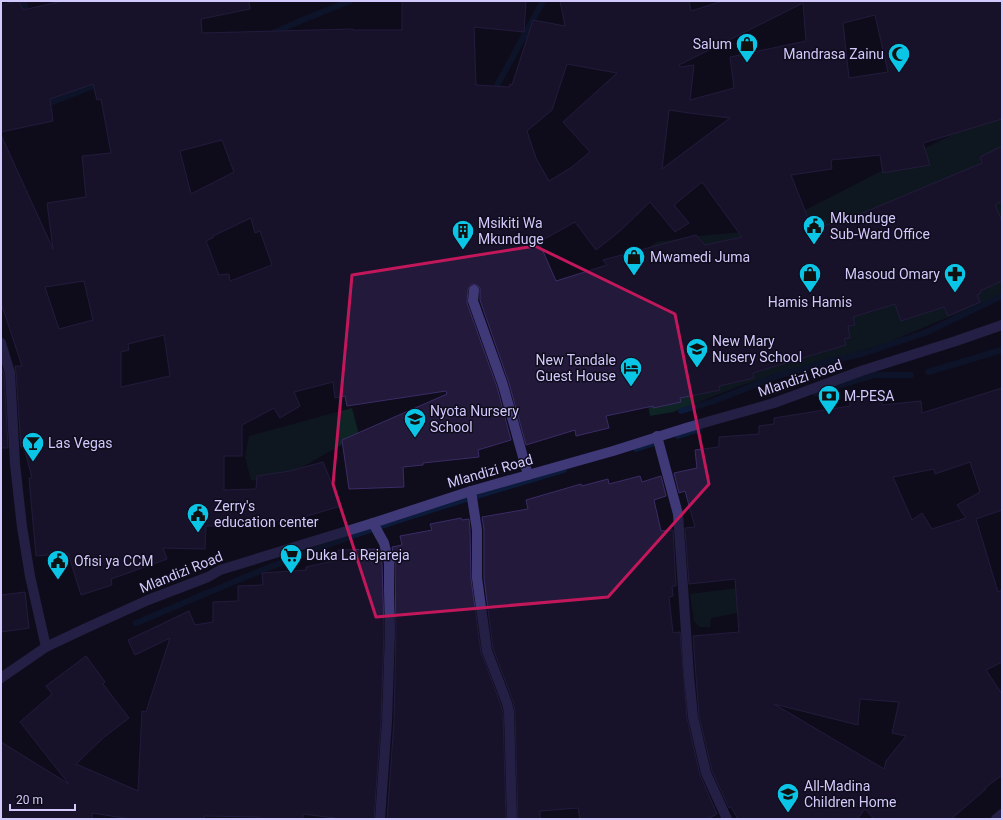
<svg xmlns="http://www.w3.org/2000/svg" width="1003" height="820" viewBox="0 0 1003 820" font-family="Roboto,sans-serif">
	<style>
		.green { fill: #0f2525 }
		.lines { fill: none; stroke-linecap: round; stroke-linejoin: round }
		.stream { stroke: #0c1b3a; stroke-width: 6 }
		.building { fill: #22193b; stroke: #3b2c66; fill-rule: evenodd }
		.minor { stroke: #3f3978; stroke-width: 10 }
		.tertiary { stroke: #3f3978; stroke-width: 10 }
		.marked { fill: none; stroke: #c2185b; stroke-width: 3; stroke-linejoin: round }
		.labels { text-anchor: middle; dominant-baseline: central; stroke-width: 3; stroke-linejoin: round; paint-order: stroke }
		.poi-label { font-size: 14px; fill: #d2c9fc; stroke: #0f0c1c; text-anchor: start }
		.street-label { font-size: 14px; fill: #d2c9fc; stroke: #0f0c1c }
	</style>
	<rect width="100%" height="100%" fill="#0f0c1c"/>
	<!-- green -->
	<g class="green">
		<polygon points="1002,109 1002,293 987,301 884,344 742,385 673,412 650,416 644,383 641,253 657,242 708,235 745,232 792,217"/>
		<polygon points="352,408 359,435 275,482 251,480 245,457 249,436"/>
		<polygon points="738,588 737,613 711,618 710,627 700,627 694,621 690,594"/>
	</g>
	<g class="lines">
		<!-- stream -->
		<g class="stream">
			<polyline points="24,1 27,16"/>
			<polyline points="271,34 300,21 350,1"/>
			<polyline points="493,93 543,1"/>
			<polyline points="44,104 55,101 101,83"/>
			<polyline points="928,372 1002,350"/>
			<polyline points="815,393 874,375 911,375"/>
			<polyline points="681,411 714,401 777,376 831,361 865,353 927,332 1002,296"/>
			<polyline points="678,436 700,429"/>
			<polyline points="636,449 658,442"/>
			<path d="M136,623c74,-31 147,-63 222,-89 68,-24 137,-43 206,-64"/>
		</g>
	</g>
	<!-- building -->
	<g class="building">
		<path d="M14,1h5l4,9 40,-9h186l1,8 -49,10 1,14 151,-4v1h49v-29h124l-2,31 -50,-5 2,58 33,2 1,-3 2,1 21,-65 32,6 -5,-25h129l2,10 32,-10h279v118l-79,24 7,22 -47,8 -3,-18 -49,5 1,9 -41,6 19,48 15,-3 1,5 39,-13 117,-49 -2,-6 22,-11v55l-7,4 7,16v60l-22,10 1,2 -4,2 3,7 -32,14 -4,-9 -43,14 -6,-17 -42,13 2,8 -7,1 2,12 -6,1 2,6 -93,28 1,5 -35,8 1,4 -40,8 1,4 -28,6v-2l-47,10 3,12 -33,8 -1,-6 -49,15 -17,-62 -29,-83v-12l-3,-3 -5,-1 -4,5 -1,14 30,84 14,53 -33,10 1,7 -56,6v2l-20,2 1,20 -55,2 -7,-49 105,-46 -1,-3 -99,15 -2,-10 -10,2 -2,-16 -39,10 6,14 -20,12 -6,-10 -32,17v31h-18v34l32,-1 1,-13 33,-5 33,-9 18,44 -44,13v-2l-33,5v4h-58l-1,23 -42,-1 4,11 -56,20 1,6 -31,10 -13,-42 -32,3 -7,-78h3l-8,-31h-3l-5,-74 -1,-7h7l-21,-63v-168l52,114 -6,-46 39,-6 -4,-41 29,-3 -10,-54 -4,1 -4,-16 -43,15 3,22 -52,11v-126zM803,3l3,38 -76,16 4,31 -44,12 4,-35 -14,2 -1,-2zM875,15l13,57 -39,6 -6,-55zM567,64l50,9 -54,49 27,30 -18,15 -23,14 -13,-23 -9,-27 25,-21zM669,110l20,3 41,5 -68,51zM222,140l12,32 -43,22 -11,-43zM702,182l40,55 -37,8 -9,-10 -93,25 4,5 -51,16 -17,-39 36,-20 21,28 24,-19 30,-29 25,30 14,-9 -15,-18zM251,218l4,15 5,-2 12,34 -42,16 -1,-7 -10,1 -13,-34 8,-4 -1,-1zM84,281l9,39 -34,9 -14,-42zM164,335l6,41 -49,11v-35l8,-2 -1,-6z"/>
		<polygon points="1,367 4,374 8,448 1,448"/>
		<path d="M1002,388v122l-26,9 22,73 4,-2v72l-16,8 16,24v81l-17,13 1,1 -35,30h-77l-9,-10 -8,10h-119l-7,-12 -2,1 -17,-37 -13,-55 -6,-80 46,-4 -4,-53 -46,5 -4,-56 10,-1 -10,-36 -6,2 -5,-20 23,-5 -2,-18 24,-3v-10l40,-3v-8l15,-2v-6l76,-12v-8l31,-1 1,8 39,-4 1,12zM970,462l10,30 -23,13 9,13 -34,11 -10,-16 -10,7 -19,-43 41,-8 1,5zM860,699l39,3 -7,31 14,3 -20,25 -2,8 -110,-65 84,21z"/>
		<polygon points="640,476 642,482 661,476 666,496 654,500 661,531 673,530 676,586 672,586 673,596 669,597 673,633 680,632 687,718 700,775 717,814 707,819 580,819 578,808 540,811 540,819 518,819 515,712 513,701 493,649 484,578 484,530 482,517 528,509 526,500 581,484 582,486 608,479 609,484"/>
		<polygon points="461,518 462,520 469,519 470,530 471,579 481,652 501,705 503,713 506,819 387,819 394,721 396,631 395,563 392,547 402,545 400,536 432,530 430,524"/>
		<polygon points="379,549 382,564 384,631 381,721 374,819 335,819 335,818 303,814 303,819 259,819 259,817 204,816 204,819 131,819 92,813 92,819 1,819 1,742 69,784 20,722 52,694 46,686 86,656 105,682 103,684 129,718 103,738 76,764 138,791 142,711 146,712 170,638 135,655 128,640 189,611 195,625 213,622 213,602 238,601 238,586 263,585 262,573 306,570 306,567 338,560 338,550"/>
		<polygon points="25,592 29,628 1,632 1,595"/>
	</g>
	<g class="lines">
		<!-- minor -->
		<g class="minor">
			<polyline points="474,290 473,301 503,385 528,475"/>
			<polyline points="1,343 10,373 15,464 22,527 30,576 46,647"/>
			<polyline points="657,436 678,514 689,676 693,717 706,773 727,819"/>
			<polyline points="471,491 477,530 477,578 487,651 507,703 509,712 512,819"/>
			<polyline points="373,523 384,543 389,563 389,590 390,631 387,721 380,819"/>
			<polyline points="996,819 1002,814"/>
		</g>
		<!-- tertiary -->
		<polyline class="tertiary" points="1,678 46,647 84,629 148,600 208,577 220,570 373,523 471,491 613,451 689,427 774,403 861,371 956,341 1002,325"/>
	</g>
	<!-- marked area -->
	<path d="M0 0H1003V820H0ZM535,246l140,68 34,170 -101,113 -232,20 -43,-133 19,-209z" fill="#0f0c1c" fill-opacity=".55" fill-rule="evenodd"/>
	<path class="marked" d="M535,246l140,68 34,170 -101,113 -232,20 -43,-133 19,-209z"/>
	<!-- icons -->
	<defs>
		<g id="shop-pin" transform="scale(1.15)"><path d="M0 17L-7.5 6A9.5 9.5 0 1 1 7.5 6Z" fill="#0bc5e6" stroke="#0f0c1c"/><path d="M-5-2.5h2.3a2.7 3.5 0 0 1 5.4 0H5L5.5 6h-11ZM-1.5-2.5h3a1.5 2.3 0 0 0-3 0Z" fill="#111"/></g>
		<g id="mosque-pin" transform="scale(1.15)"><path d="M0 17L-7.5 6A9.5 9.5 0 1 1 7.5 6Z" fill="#0bc5e6" stroke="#0f0c1c"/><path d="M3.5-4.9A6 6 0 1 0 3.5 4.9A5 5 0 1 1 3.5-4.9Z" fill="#111"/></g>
		<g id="civic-pin" transform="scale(1.15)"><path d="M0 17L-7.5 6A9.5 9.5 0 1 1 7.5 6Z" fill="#0bc5e6" stroke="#0f0c1c"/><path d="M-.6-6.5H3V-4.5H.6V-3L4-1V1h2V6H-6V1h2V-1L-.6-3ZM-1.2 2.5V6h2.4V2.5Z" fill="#111"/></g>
		<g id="building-pin" transform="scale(1.15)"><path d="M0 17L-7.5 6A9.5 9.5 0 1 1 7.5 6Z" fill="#0bc5e6" stroke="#0f0c1c"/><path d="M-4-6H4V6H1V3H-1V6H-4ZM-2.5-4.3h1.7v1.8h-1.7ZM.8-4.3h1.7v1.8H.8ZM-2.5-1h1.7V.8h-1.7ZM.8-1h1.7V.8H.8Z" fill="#111"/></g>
		<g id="pharmacy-pin" transform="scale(1.15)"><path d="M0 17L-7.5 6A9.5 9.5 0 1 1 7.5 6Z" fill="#0bc5e6" stroke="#0f0c1c"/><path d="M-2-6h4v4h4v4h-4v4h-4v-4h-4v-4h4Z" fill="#111"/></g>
		<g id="school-pin" transform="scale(1.15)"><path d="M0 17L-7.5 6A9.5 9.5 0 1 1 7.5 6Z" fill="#0bc5e6" stroke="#0f0c1c"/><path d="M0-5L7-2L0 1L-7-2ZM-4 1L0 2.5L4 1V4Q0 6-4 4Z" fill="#111"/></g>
		<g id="hotel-pin" transform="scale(1.15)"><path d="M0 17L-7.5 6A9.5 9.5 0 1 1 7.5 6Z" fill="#0bc5e6" stroke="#0f0c1c"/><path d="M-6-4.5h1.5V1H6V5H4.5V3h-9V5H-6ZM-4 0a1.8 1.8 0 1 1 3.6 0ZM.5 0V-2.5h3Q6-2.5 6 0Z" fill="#111"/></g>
		<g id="bank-pin" transform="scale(1.15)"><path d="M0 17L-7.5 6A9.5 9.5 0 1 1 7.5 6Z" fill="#0bc5e6" stroke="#0f0c1c"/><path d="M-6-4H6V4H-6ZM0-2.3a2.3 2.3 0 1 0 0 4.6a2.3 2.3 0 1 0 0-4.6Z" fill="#111"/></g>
		<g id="bar-pin" transform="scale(1.15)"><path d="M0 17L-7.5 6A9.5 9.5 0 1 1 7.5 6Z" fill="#0bc5e6" stroke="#0f0c1c"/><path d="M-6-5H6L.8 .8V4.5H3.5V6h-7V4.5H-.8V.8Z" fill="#111"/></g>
		<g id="supermarket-pin" transform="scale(1.15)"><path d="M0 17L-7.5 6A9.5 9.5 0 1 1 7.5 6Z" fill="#0bc5e6" stroke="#0f0c1c"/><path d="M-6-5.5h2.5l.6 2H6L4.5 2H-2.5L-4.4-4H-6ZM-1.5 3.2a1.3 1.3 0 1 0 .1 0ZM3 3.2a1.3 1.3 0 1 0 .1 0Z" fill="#111"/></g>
	</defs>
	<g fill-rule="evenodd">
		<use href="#shop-pin" x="747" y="44"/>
		<use href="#mosque-pin" x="899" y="54"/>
		<use href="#civic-pin" x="814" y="226"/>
		<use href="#building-pin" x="463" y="231"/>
		<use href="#shop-pin" x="634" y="257"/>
		<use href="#shop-pin" x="810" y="274"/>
		<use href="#pharmacy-pin" x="955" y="274"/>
		<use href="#school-pin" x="697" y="349"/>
		<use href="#hotel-pin" x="631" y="368"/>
		<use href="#bank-pin" x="829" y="396"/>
		<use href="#school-pin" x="415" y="419"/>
		<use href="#bar-pin" x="33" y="443"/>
		<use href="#civic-pin" x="198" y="514"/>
		<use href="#supermarket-pin" x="291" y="555"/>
		<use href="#civic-pin" x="58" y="561"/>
		<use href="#school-pin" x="788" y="794"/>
	</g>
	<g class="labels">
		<!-- poi labels -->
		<g class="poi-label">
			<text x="732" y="44" text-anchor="end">Salum</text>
			<text x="884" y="54" text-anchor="end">Mandrasa Zainu</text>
			<text x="830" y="218">Mkunduge<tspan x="830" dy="16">Sub-Ward Office</tspan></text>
			<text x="478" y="223">Msikiti Wa<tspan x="478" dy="16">Mkunduge</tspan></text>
			<text x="650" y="257">Mwamedi Juma</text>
			<text x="940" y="274" text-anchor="end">Masoud Omary</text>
			<text x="810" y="302" text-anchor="middle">Hamis Hamis</text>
			<text x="712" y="341">New Mary<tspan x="712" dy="16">Nusery School</tspan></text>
			<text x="616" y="360" text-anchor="end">New Tandale<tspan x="616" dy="16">Guest House</tspan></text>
			<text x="844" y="396">M-PESA</text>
			<text x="430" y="411">Nyota Nursery<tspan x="430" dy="16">School</tspan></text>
			<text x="48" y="443">Las Vegas</text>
			<text x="214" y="506">Zerry's<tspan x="214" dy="16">education center</tspan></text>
			<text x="306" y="555">Duka La Rejareja</text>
			<text x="74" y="561">Ofisi ya CCM</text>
			<text x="804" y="786">All-Madina<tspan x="804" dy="16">Children Home</tspan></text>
		</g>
		<!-- street labels -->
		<g class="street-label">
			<text transform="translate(800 378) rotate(-19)">Mlandizi Road</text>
			<text transform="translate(490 471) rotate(-16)">Mlandizi Road</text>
			<text transform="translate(181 572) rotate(-22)">Mlandizi Road</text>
		</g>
	</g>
	<!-- border -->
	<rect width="1003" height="820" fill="none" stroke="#d2c9fc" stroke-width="4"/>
	<!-- scale -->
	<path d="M10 804v6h65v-6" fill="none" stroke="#d2c9fc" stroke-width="2"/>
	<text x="16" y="804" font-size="12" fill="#d2c9fc" stroke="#0f0c1c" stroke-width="3" paint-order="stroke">20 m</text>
</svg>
